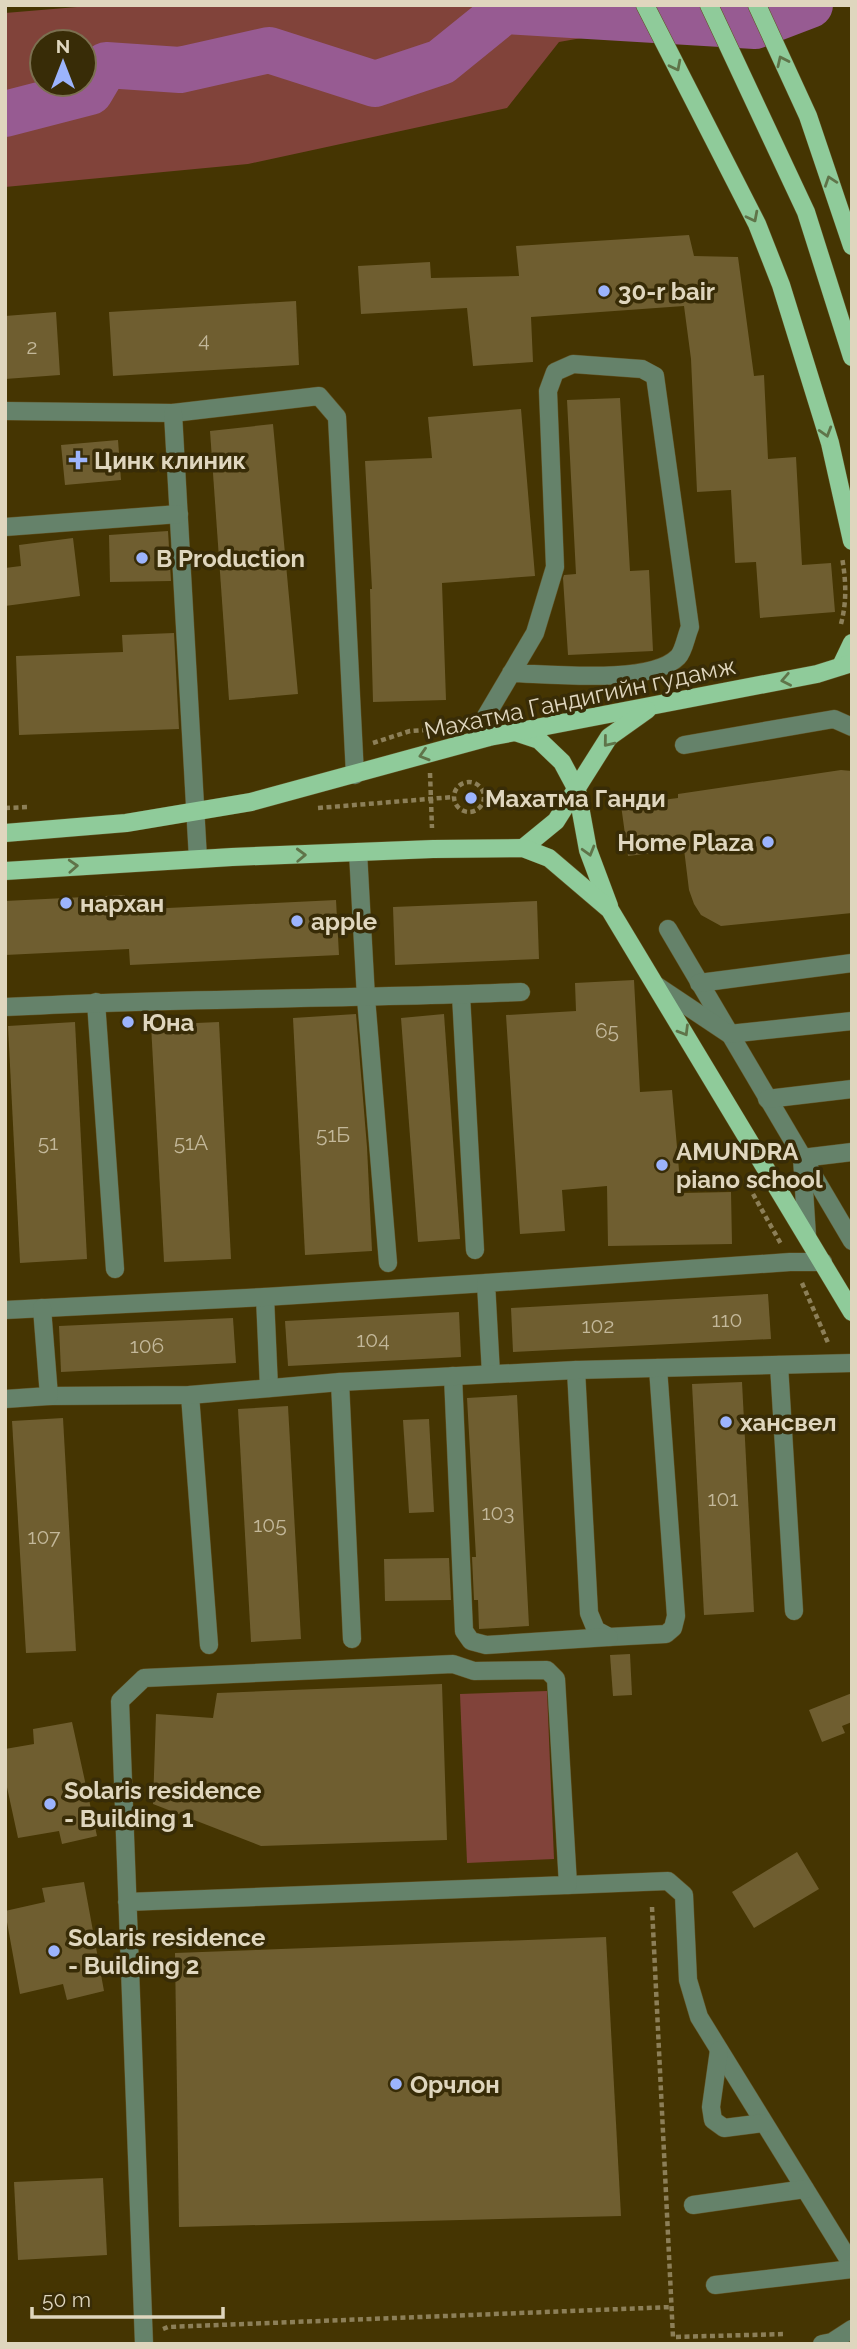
<svg xmlns="http://www.w3.org/2000/svg" width="857" height="2349" viewBox="0 0 857 2349" font-family="Raleway,sans-serif">
	<style>
		.green { fill: #81433a; fill-rule: evenodd }
		.lines { fill: none; stroke-linecap: round; stroke-linejoin: round }
		.river { stroke: #975b92; stroke-width: 46 }
		.building { fill: #6f5e30 }
		.minor-casing { stroke: #615224; stroke-width: 19 }
		.major-casing { stroke: #615224; stroke-width: 19 }
		.path { stroke: #8c7f58; stroke-width: 4.5; stroke-dasharray: 5 3.5; stroke-linecap: butt }
		.minor { stroke: #65826a; stroke-width: 18 }
		.major { stroke: #8fcb9a; stroke-width: 18 }
		.oneway { stroke: #5f7449 }
		.poi-dot { fill: #9cb4fd; stroke: #382c07; stroke-width: 2.5 }
		.labels { text-anchor: middle; dominant-baseline: central; stroke-width: 7; stroke-linejoin: round; paint-order: stroke }
		.number-label { font-size: 21px; fill: #c3b89a }
		.poi-label { font-size: 24px; font-weight: bold; fill: #dfd6be; stroke: #382c07; text-anchor: start }
		.street-label { font-size: 24px; fill: #dfd6be; stroke: #382c07 }
	</style>
	<rect width="100%" height="100%" fill="#453502"/>
	<!-- green -->
	<g class="green">
		<path d="M101,5h483l9,31 -34,6 -52,66 -259,56 -243,23v-174zM42,42h42v42h-42z"/>
		<polygon points="547,1691 554,1859 467,1863 460,1694"/>
	</g>
	<g class="lines">
		<!-- river -->
		<polyline class="river" points="5,114 90,92 106,65 180,70 269,50 375,84 441,62 504,11 755,26 810,5"/>
	</g>
	<!-- building -->
	<g class="building">
		<polygon points="689,235 694,256 738,257 754,376 764,375 768,459 796,457 802,565 831,563 835,612 760,618 756,562 735,563 731,490 697,492 691,359 684,306 531,317 533,362 473,366 467,308 361,314 358,266 430,262 431,278 519,276 516,246"/>
		<polygon points="296,301 299,365 113,376 109,312"/>
		<polygon points="56,312 60,375 5,379 5,316"/>
		<polygon points="620,398 630,571 649,570 653,651 568,655 563,578 564,575 576,574 567,400"/>
		<polygon points="521,409 535,576 442,583 446,700 373,702 370,589 372,589 365,461 432,458 428,417"/>
		<polygon points="273,424 298,694 229,700 210,431"/>
		<polygon points="118,440 121,480 65,485 61,445"/>
		<polygon points="168,531 171,581 110,582 109,535"/>
		<polygon points="73,538 80,596 5,606 5,568 21,566 19,545"/>
		<polygon points="174,633 179,729 19,735 16,656 123,652 122,635"/>
		<polygon points="841,770 852,771 852,913 721,926 701,915 694,904 689,890 684,849 628,856 621,805 678,798 678,794"/>
		<polygon points="125,895 126,910 336,900 339,955 130,965 129,949 5,955 5,901"/>
		<polygon points="537,901 539,959 395,965 393,907"/>
		<polygon points="634,980 640,1092 672,1090 681,1193 731,1192 732,1244 608,1246 607,1186 562,1190 565,1231 520,1234 506,1015 576,1011 575,983"/>
		<polygon points="356,1014 367,1147 372,1251 305,1255 293,1018"/>
		<polygon points="444,1014 460,1239 418,1242 401,1018"/>
		<polygon points="75,1022 87,1259 20,1263 8,1026"/>
		<polygon points="219,1022 231,1259 164,1262 151,1025"/>
		<polygon points="768,1294 771,1339 513,1352 511,1308"/>
		<polygon points="459,1312 461,1357 288,1366 285,1321"/>
		<polygon points="233,1318 236,1363 61,1372 59,1326"/>
		<polygon points="742,1382 754,1612 704,1615 692,1384"/>
		<polygon points="517,1395 529,1626 479,1629 478,1600 474,1600 472,1557 476,1557 467,1398"/>
		<polygon points="288,1406 301,1639 251,1642 238,1409"/>
		<polygon points="63,1418 76,1651 26,1653 12,1421"/>
		<polygon points="429,1419 434,1512 409,1513 403,1420"/>
		<polygon points="449,1558 451,1600 385,1601 384,1559"/>
		<polygon points="630,1654 632,1695 613,1696 610,1655"/>
		<polygon points="442,1684 447,1840 261,1846 153,1804 156,1714 213,1718 217,1693"/>
		<polygon points="852,1693 852,1722 842,1726 845,1733 822,1742 809,1710"/>
		<polygon points="72,1722 97,1836 62,1844 59,1831 18,1838 5,1778 5,1749 34,1744 33,1729"/>
		<polygon points="797,1852 819,1889 754,1928 732,1892"/>
		<polygon points="84,1882 104,1991 67,2000 63,1984 20,1994 5,1911 45,1902 42,1888"/>
		<polygon points="606,1937 621,2216 179,2227 175,1953"/>
		<polygon points="103,2178 107,2255 18,2260 14,2182"/>
	</g>
	<g class="lines">
		<!-- minor casing -->
		<g class="minor-casing">
			<g id="minor">
				<polyline points="5,411 173,413 319,396 337,417 355,775"/>
				<polyline points="173,413 198,859"/>
				<polyline points="5,527 179,514"/>
				<path d="M489,737l-3,-21 49,-83 20,-66 -7,-176 7,-19 18,-8 69,5 13,7 35,251c-4,9 -6,24 -12,30 -27,28 -128,17 -167,16"/>
				<polyline points="684,745 834,719 852,727"/>
				<polyline points="358,852 366,998 388,1263"/>
				<polyline points="668,929 852,1241"/>
				<polyline points="699,983 852,963"/>
				<polyline points="657,986 729,1034 852,1021"/>
				<polyline points="461,995 475,1250"/>
				<polyline points="96,1002 115,1269"/>
				<path d="M5,1007c172,-9 344,-8 516,-15"/>
				<polyline points="767,1099 852,1089"/>
				<polyline points="807,1236 802,1158 852,1152"/>
				<polyline points="265,1297 269,1388"/>
				<polyline points="5,1310 265,1297 486,1283"/>
				<polyline points="779,1365 794,1611"/>
				<polyline points="576,1370 589,1613 596,1630 609,1637 666,1634 673,1628 676,1616 658,1368"/>
				<polyline points="491,1374 486,1283 790,1262 823,1262"/>
				<polyline points="453,1376 464,1631 471,1641 486,1645 609,1637"/>
				<polyline points="340,1382 352,1639"/>
				<polyline points="190,1395 209,1645"/>
				<polyline points="49,1396 190,1395 340,1382 576,1370 852,1363"/>
				<polyline points="5,1399 49,1396 42,1308"/>
				<polyline points="568,1885 668,1881 684,1895 688,1980 699,2017 852,2265"/>
				<polyline points="127,1902 568,1885 556,1679 547,1670 474,1671 453,1664 144,1678 120,1701 144,2344"/>
				<polyline points="719,2050 711,2107 713,2120 724,2128 764,2123"/>
				<polyline points="693,2205 805,2189"/>
				<polyline points="715,2285 852,2269"/>
				<polyline points="822,2344 832,2342 852,2329"/>
			</g>
		</g>
		<!-- major casing -->
		<g class="major-casing">
			<g id="major">
				<polyline points="645,5 757,224 781,285 830,443 852,541"/>
				<polyline points="709,5 806,212 852,357"/>
				<polyline points="757,5 808,116 852,246"/>
				<polyline points="841,666 852,643"/>
				<polyline points="515,732 539,740 562,762 577,790 588,850 609,906"/>
				<polyline points="5,833 126,823 251,802 489,737 817,674 852,663"/>
				<polyline points="523,848 556,821 609,737 647,710"/>
				<polyline points="5,871 232,857 433,849 523,848 549,858 610,910 852,1312"/>
			</g>
		</g>
		<!-- path -->
		<g class="path">
			<path d="M841,624c6,-23 5,-43 1,-67"/>
			<polyline points="373,743 410,731 426,730"/>
			<polyline points="430,773 432,828"/>
			<circle cx="469" cy="797" r="15"/>
			<polyline points="5,808 30,807"/>
			<polyline points="318,808 453,797"/>
			<polyline points="753,1194 781,1244"/>
			<polyline points="802,1283 829,1345"/>
			<polyline points="652,1907 673,2337 786,2334"/>
			<polyline points="163,2329 168,2327 672,2307"/>
		</g>
		<!-- minor -->
		<use href="#minor" class="minor"/>
		<!-- major -->
		<use href="#major" class="major"/>
	</g>
	<!-- one-way arrows -->
	<defs><path id="oneway-chevron" d="M-2-3.5L2.5 0L-2 3.5" fill="none" stroke-width="1.6" stroke-linecap="round" stroke-linejoin="round" transform="scale(1.75)"/></defs>
	<g class="oneway">
		<use href="#oneway-chevron" transform="translate(782 61) rotate(-115)"/>
		<use href="#oneway-chevron" transform="translate(676 66) rotate(63)"/>
		<use href="#oneway-chevron" transform="translate(830 181) rotate(-109)"/>
		<use href="#oneway-chevron" transform="translate(753 217) rotate(63)"/>
		<use href="#oneway-chevron" transform="translate(826 432) rotate(73)"/>
		<use href="#oneway-chevron" transform="translate(786 680) rotate(169)"/>
		<use href="#oneway-chevron" transform="translate(608 742) rotate(129)"/>
		<use href="#oneway-chevron" transform="translate(424 755) rotate(163)"/>
		<use href="#oneway-chevron" transform="translate(589 851) rotate(74)"/>
		<use href="#oneway-chevron" transform="translate(301 855) rotate(-2)"/>
		<use href="#oneway-chevron" transform="translate(73 866) rotate(-3)"/>
		<use href="#oneway-chevron" transform="translate(684 1031) rotate(59)"/>
	</g>
	<!-- markers -->
	<g class="poi-dot">
		<circle cx="604" cy="291" r="7"/>
		<path d="M74.5 449.5h7v7h7v7h-7v7h-7v-7h-7v-7h7z"/>
		<circle cx="142" cy="558" r="7"/>
		<circle cx="471" cy="798" r="7"/>
		<circle cx="768" cy="842" r="7"/>
		<circle cx="66" cy="903" r="7"/>
		<circle cx="297" cy="921" r="7"/>
		<circle cx="128" cy="1022" r="7"/>
		<circle cx="662" cy="1165" r="7"/>
		<circle cx="726" cy="1422" r="7"/>
		<circle cx="50" cy="1804" r="7"/>
		<circle cx="54" cy="1951" r="7"/>
		<circle cx="396" cy="2084" r="7"/>
	</g>
	<g class="labels">
		<!-- number labels -->
		<g class="number-label">
			<text x="204" y="339">4</text>
			<text x="32" y="346">2</text>
			<text x="607" y="1030">65</text>
			<text x="333" y="1134">51Б</text>
			<text x="48" y="1142">51</text>
			<text x="191" y="1142">51A</text>
			<text x="727" y="1319">110</text>
			<text x="598" y="1325">102</text>
			<text x="373" y="1339">104</text>
			<text x="147" y="1345">106</text>
			<text x="723" y="1498">101</text>
			<text x="498" y="1512">103</text>
			<text x="270" y="1524">105</text>
			<text x="44" y="1536">107</text>
		</g>
		<!-- poi labels -->
		<g class="poi-label">
			<text x="618" y="291">30-r bair</text>
			<text x="94" y="460">Цинк клиник</text>
			<text x="156" y="558">B Production</text>
			<text x="485" y="798">Махатма Ганди</text>
			<text x="754" y="842" text-anchor="end">Home Plaza</text>
			<text x="80" y="903">нархан</text>
			<text x="311" y="921">apple</text>
			<text x="142" y="1022">Юна</text>
			<text x="676" y="1151">AMUNDRA<tspan x="676" dy="28">piano school</tspan></text>
			<text x="740" y="1422">хансвел</text>
			<text x="64" y="1790">Solaris residence<tspan x="64" dy="28">- Building 1</tspan></text>
			<text x="68" y="1937">Solaris residence<tspan x="68" dy="28">- Building 2</tspan></text>
			<text x="410" y="2084">Орчлон</text>
		</g>
		<!-- street labels -->
		<g class="street-label">
			<text transform="translate(580 698) rotate(-12)">Махатма Гандигийн гудамж</text>
		</g>
	</g>
	<!-- border -->
	<rect width="857" height="2349" fill="none" stroke="#dfd6be" stroke-width="14"/>
	<!-- north arrow -->
	<g transform="translate(63 63)"><circle r="33" fill="#382c07" stroke="#7b7050" stroke-width="2"/>
	<path d="M0-5L12 26L0 18L-12 26Z" fill="#9cb4fd"/>
	<text y="-10" font-size="19" font-weight="bold" text-anchor="middle" fill="#dfd6be">N</text>
	</g>
	<!-- scale -->
	<path d="M32 2307v10h191v-10" fill="none" stroke="#dfd6be" stroke-width="3.5"/>
	<text x="42" y="2307" font-size="21" fill="#dfd6be" stroke="#382c07" stroke-width="5" paint-order="stroke">50 m</text>
</svg>
